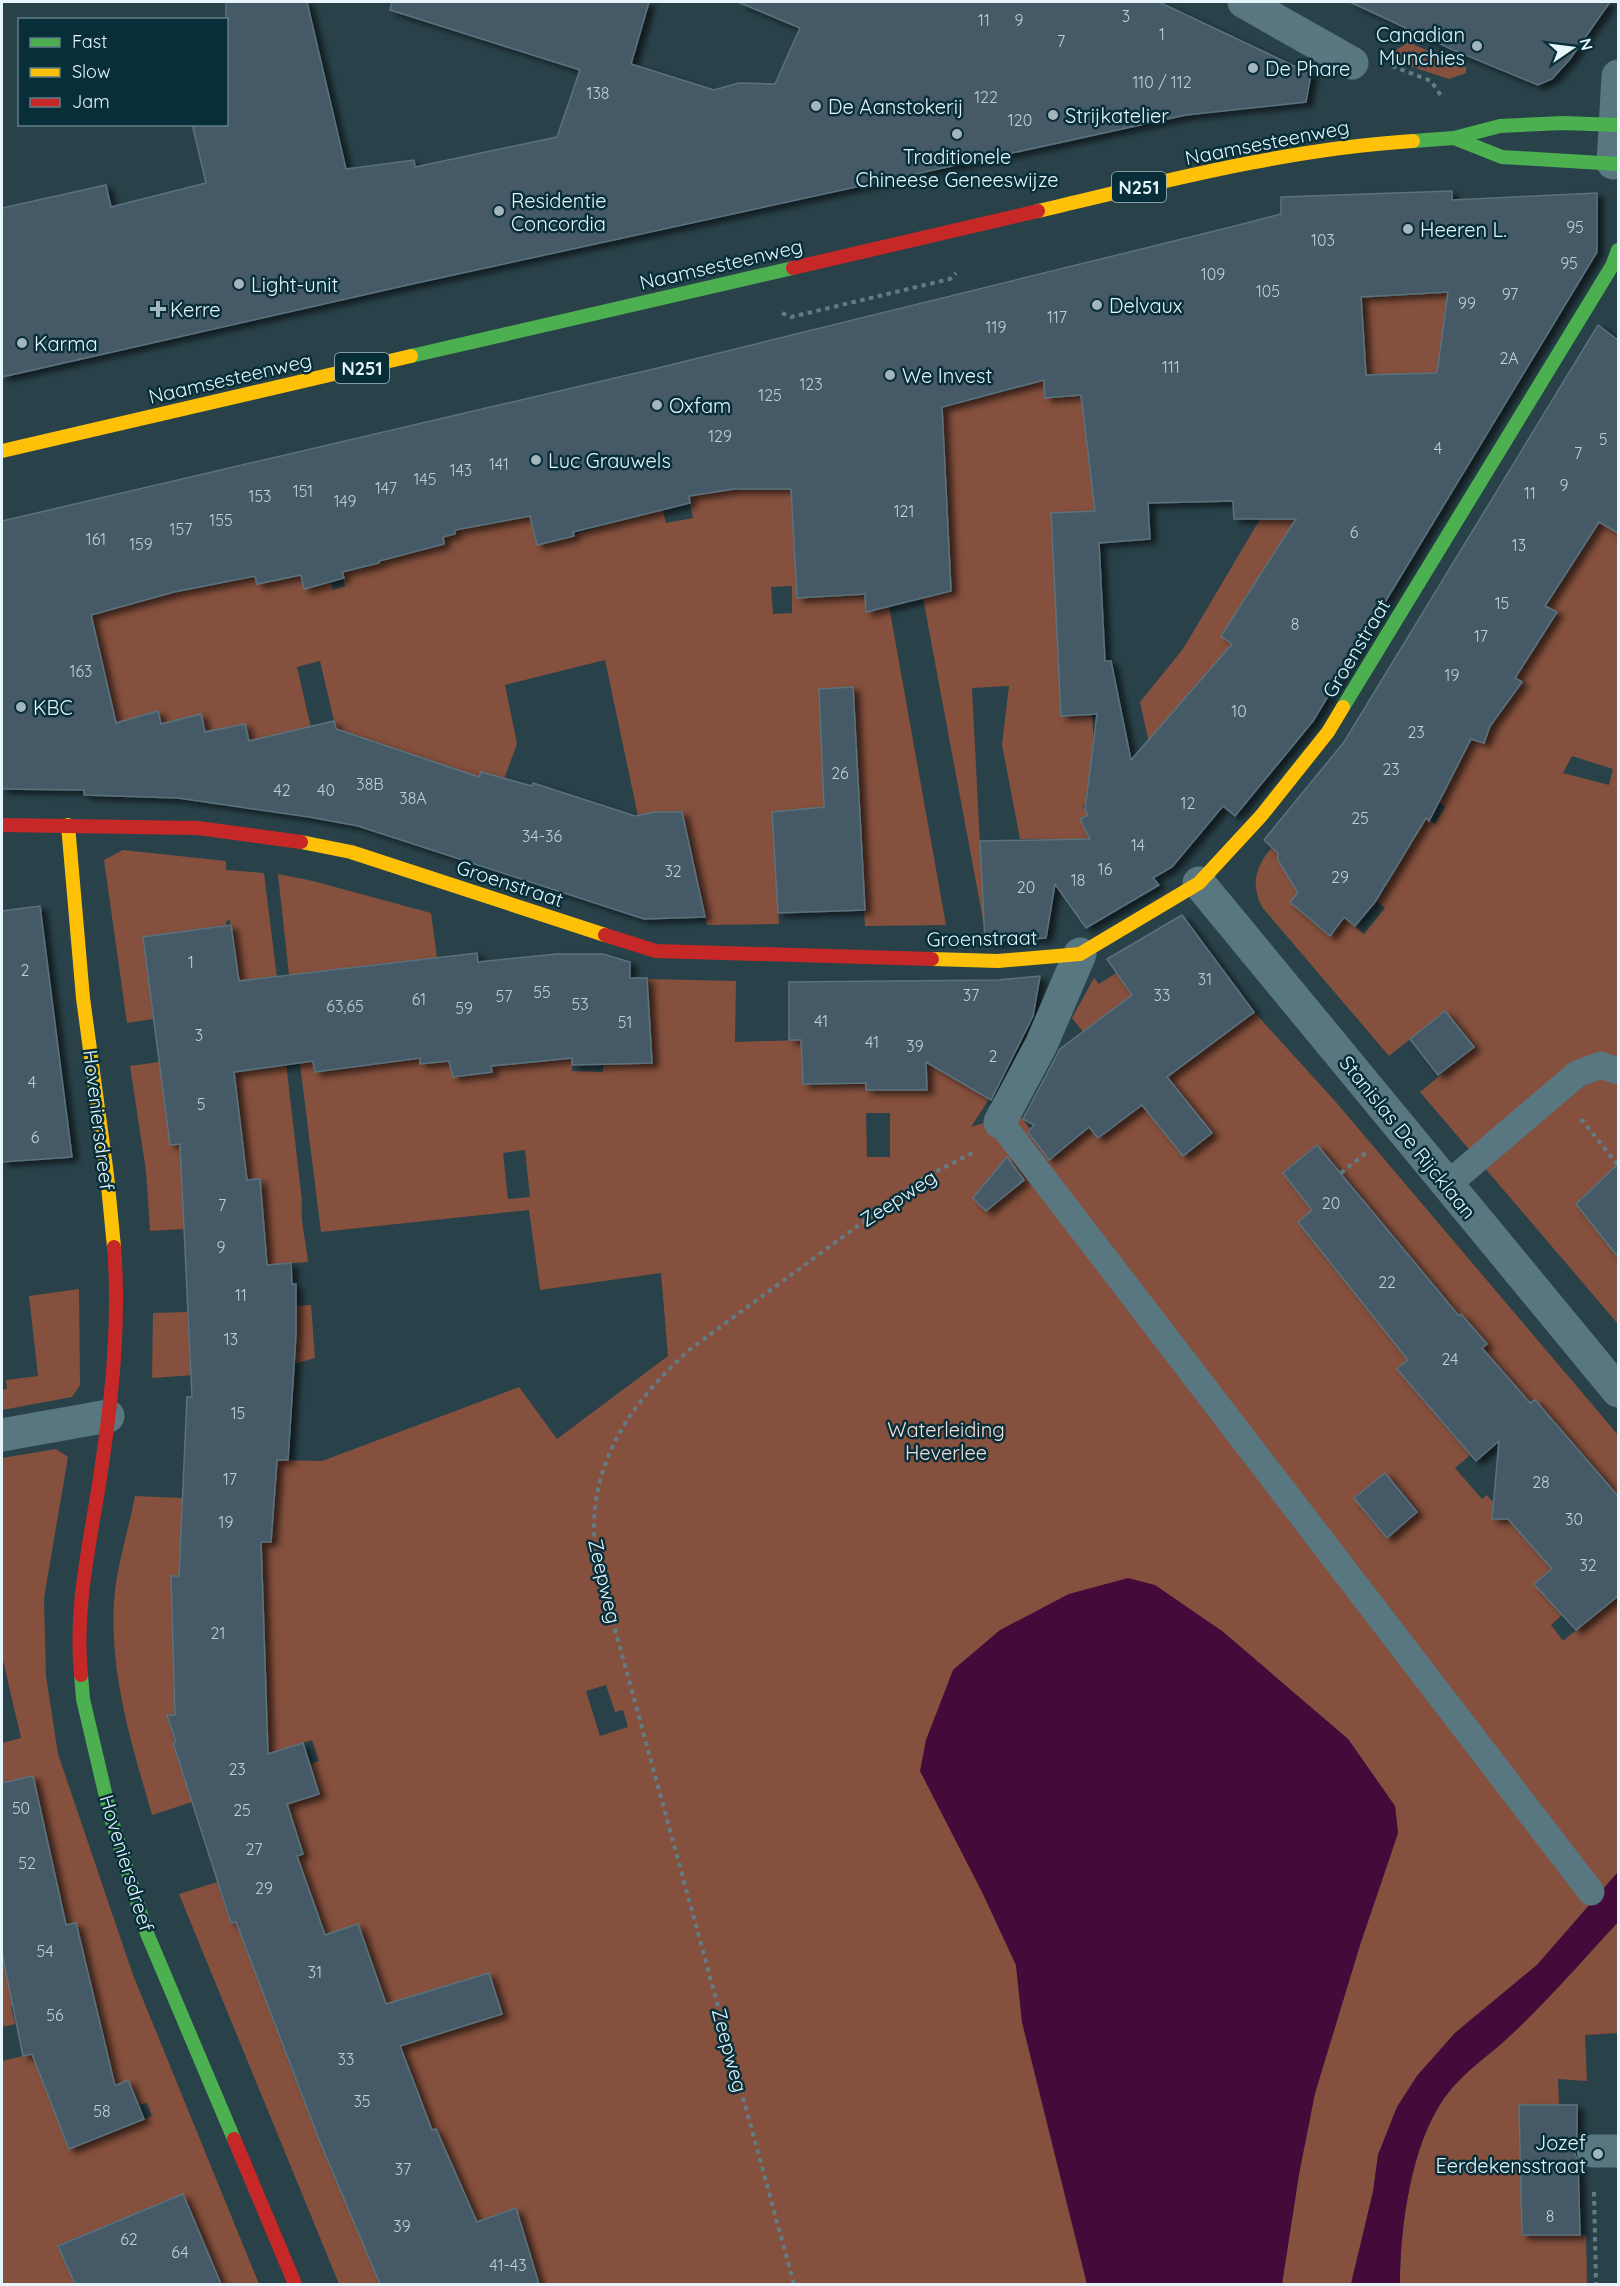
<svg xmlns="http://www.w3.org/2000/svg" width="1620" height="2286" viewBox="0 0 1620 2286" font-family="Quicksand,sans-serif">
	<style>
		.green { fill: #85503d; fill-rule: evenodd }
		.water { fill: #440a39 }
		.building { fill: #445a66; stroke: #5a727e; stroke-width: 1.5; fill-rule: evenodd; filter: url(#shadow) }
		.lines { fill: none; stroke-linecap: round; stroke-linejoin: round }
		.path { stroke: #637b82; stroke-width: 4; stroke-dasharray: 4.5 4.5; stroke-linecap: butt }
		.lane { stroke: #587780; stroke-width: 27 }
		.street { stroke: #587780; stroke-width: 33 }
		.fast { stroke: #4caf50; stroke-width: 14 }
		.slow { stroke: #ffc107; stroke-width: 14 }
		.jam { stroke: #c62828; stroke-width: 14 }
		.poi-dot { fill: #a3b6bd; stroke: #082f39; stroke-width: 2 }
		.labels { text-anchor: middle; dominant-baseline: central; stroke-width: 5; stroke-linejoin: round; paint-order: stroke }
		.number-label { font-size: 16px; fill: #bdced6 }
		.shield { fill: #082f39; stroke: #a3bac1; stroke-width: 1.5 }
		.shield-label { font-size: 18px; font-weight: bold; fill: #e5f5fb }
		.poi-label { font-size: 20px; fill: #e5f5fb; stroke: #082f39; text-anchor: start }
		.street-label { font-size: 20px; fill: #e5f5fb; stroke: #082f39 }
		.park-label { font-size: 20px; fill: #f5ded6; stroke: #082f39 }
	</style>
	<defs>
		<filter id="shadow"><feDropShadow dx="6" dy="4" stdDeviation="3" flood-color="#0009"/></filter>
	</defs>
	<rect width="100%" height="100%" fill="#29424a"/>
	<!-- green -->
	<g class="green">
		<polygon points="1408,42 1466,67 1466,73 1449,79 1385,58"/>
		<polygon points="1283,266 1367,297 1448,292 1437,373 1366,376"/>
		<polygon points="1043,359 1045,398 1060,397 1078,371 1095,511 1051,513 1061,715 1092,714 1097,797 1083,806 1088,815 1080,819 1091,840 1069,853 1066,839 1020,839 1002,745 1009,686 972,688 984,925 923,598 942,407 1031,384"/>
		<path d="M856,427l10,184 23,-5 57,319 -81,1 -12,-228 -33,2 5,146 -25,-37 -28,3 7,112 -72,1 -25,-113h-26l-18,4 -33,-156 -100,25 12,59 -13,35 -23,-7 -2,5 -120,-40 -20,5 -19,-81 -23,6 20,87 -60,18 -12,-48 -40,8 -5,-18 -39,10 -3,-13 -42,12 -25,-108 42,-13 81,-18 37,-21 6,21 11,-2 21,-57 15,64 27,-7 2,8 12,-4 -5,-24 21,5 18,-4 -2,-10 46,-4 21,-5 -1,-7 12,-3v-6l75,-12 7,29 79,-23 39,-44 11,45 27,-5 -11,-53 26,-5 5,32 27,-4 19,-37 2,38h27zM844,484l5,111 -52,3 -6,-111zM792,586v27l-19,1 -2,-27z"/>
		<polygon points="1336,456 1221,636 1232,644 1149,743 1140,702 1183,649 1272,499"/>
		<path d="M1618,510v814l-198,-232 54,-45 -29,-36 -56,45 -127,-149c-12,-24 -6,-42 11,-61l5,7c-1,18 17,22 31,26l-19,23 39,34 15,-19 20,17 21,-26 -9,-7 11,-13 -2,-2 35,-58 -3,-16 18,12 10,-17 -15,-11 28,-31 13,-26 13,4v-15l37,-46 -21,-13 24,-5 32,-51 -34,-21 11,-19 25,14 39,-66 12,6zM1572,756l41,13 -4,16 -46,-12z"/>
		<polygon points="123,850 226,861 226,870 264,873 280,1002 240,988 230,920 226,921 226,925 143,937 153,1019 127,1023 104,860"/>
		<polygon points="278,874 313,881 431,913 437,958 289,975"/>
		<path d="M1116,973l51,73 55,-11 32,-23 81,89 283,334v62l-83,-97 -80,68 27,31 5,-4 6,7 -1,16 16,1 12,14 40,28 -26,23 28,31 -11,10 12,16 55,-46v277l-81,93 -82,68 -38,43 -20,31 -19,48 -5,37 -22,92h-69l17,-110 16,-81 45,-148 38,-112 -3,-27 -47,-67 -126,-108 -153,-37 -69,37 -47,39 31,226 32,69 6,57 65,262h-748l-160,-390 38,-12 14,41 73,-27 -7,-40 6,-3 -16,-49 32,-10 -9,-30 9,-3 -7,-21 -46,15 -67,-40h-32l25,87 -40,13c-21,-74 -45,-147 -37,-225 4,-31 14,-63 20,-94l47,2 -1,44h89l7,-82 45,1 197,-74 38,52 111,-83 -7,-83 -121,17 -11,-80 -208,22 -23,-184 13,-1 4,24 102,-31 4,24 28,-3 5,16 38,-5 -2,-17 44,7 38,-4v13l31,1v-8l49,-2 -4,-83 88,2 -1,61 66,-2 2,44 88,-2v8h35v-28l63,37 -18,28 47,-14 34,44 37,-30 9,11 18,-13 15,-33 -59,-74 22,-40 5,6zM1138,1100l74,33 -29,23zM866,1113h24v44h-23zM1317,1145l45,52 -13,12 29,34 13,-10 45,56 -51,42 -87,-108 14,-13 -29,-37zM525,1150l5,47 -22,2 -5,-46zM1385,1473l33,38 -31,26 -32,-39zM606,1685l9,27 8,-2 5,17 -28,9 -14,-45zM388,2019l-68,123 -33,-84zM436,2129l13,30 -52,-16z"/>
		<path d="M284,1045l18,156c-2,21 4,40 6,61l-52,4 -72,-37 -34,2 -4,-60 -16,-105 29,-4 11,83 71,-9 -7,-64z"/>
		<polygon points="79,1289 80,1385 72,1397 2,1410 2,1390 7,1389 6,1380 38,1376 29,1296"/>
		<polygon points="311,1305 315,1358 276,1369 152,1378 153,1313 187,1312 190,1358 289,1306"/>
		<path d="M56,1449l12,8 -24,141 2,78 12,78 75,221 126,309h-38l-38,-90 -125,51 17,39h-73v-223l101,-24 -27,-114 -72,17v25l9,37 10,1 -12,4 4,17 -13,3v-121l21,-6 34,-16 -24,-107 -31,6v-40l19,-5 -19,-82v-198zM128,2080l11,25 8,-2 5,13 -83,33 -18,-47 53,-21 4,7z"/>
		<path d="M1618,1922v111l-33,2 2,46 -29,-2 1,26 -40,1 3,129h64l1,49h-187c0,-57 11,-140 45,-187 18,-25 45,-42 67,-63 37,-35 71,-74 106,-112z"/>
	</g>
	<!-- water -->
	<g class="water">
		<polygon points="1128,1578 1155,1585 1222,1631 1348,1739 1395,1806 1398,1833 1360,1945 1315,2093 1299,2174 1282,2284 1087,2284 1022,2022 1016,1965 984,1896 920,1771 926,1740 953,1670 1000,1630 1069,1594"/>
		<path d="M1618,1872v50c-35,38 -69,77 -106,112 -22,21 -49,38 -67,63 -34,47 -45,130 -45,187h-49l22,-92 5,-37 19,-48 20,-31 38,-43 82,-68z"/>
	</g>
	<!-- building -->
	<g class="building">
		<polygon points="226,2 307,2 346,169 414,160 415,167 557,137 580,70 390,10 392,2 649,2 631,64 714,90 739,83 775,84 800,28 738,2 1159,2 1311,74 1306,102 1186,115 403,286 2,377 2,208 106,185 111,207 206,183 192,124 226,124"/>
		<polygon points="1350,2 1610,2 1570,59 1552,79 1538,85 1451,49"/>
		<path d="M1452,191v9l145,-7v59l-284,469 -78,95 -12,-10 -51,61 -19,11 6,7 -73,43 -31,-44 -9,54 -61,4 -5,-101 110,-2 -10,-20 8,-4 -3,-5 12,-96 -36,2 -10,-203 44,-2 -14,-116 -36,3 -1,-18 -102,27 9,184 -85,21 -1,-18 -68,4 -6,-109h-57l-45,7 1,7 -117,29 1,4 -37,9 -7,-29 -75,14v4l-12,3 1,7 -65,17v2l-37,9 2,6 -40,11 -3,-14 -44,9 -2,-8 -81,16 -83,23 25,108 42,-12 3,13 40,-10 4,18 40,-8 4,17 85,-20 2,8 143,48 2,-5 51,14 1,-3 102,33 21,-4h26l23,105 -61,2 -286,-93 -49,-9 -131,-19 -94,-3v-5l-82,-1v-268l660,-154 573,-141 46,-12v-17zM1448,292l-11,81 -71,2 -5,-78zM1233,501l1,18h62l-75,117 11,8 -101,116 -20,-99h-6l-6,-118 51,-4 -2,-36z"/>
		<polygon points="1598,325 1618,340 1618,533 1599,522 1545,606 1557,612 1515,678 1522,682 1490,726 1484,743 1471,739 1429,821 1426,818 1375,902 1355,926 1344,917 1330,936 1290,902 1298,893 1278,860 1278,853 1264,840 1344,742"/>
		<polygon points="853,687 865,910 778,913 772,812 824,807 819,689"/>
		<polygon points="40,906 72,1157 2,1162 2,911"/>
		<polygon points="1182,915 1254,1012 1167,1077 1212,1133 1183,1156 1142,1105 1098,1138 1089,1127 1049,1160 1028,1132 1034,1125 1023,1119 1060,1049 1132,995 1107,959"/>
		<polygon points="231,925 239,981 477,953 478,962 557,954 603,954 630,962 630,978 647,978 652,1063 572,1065 572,1058 491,1066 492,1072 453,1077 449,1061 420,1064 420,1058 315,1072 313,1061 234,1072 247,1180 260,1179 267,1265 291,1263 292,1284 296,1284 296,1334 288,1460 277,1460 271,1542 261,1542 268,1754 303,1743 319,1794 287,1804 303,1854 297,1856 325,1935 358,1924 386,2004 489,1973 502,2014 400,2046 432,2130 436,2129 477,2222 516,2208 539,2284 380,2284 320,2142 236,1922 231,1923 173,1743 176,1742 167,1715 175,1715 171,1576 179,1576 187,1397 192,1397 180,1144 170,1145 143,937"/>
		<polygon points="1040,976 1033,1016 991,1100 926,1062 927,1090 866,1090 866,1083 803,1084 801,1040 789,1040 789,982 998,980"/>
		<polygon points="1445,1011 1474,1047 1438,1075 1410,1039"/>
		<polygon points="1317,1145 1459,1316 1461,1314 1487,1344 1482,1348 1530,1403 1535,1400 1618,1496 1618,1596 1576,1630 1534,1584 1552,1569 1508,1519 1492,1519 1499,1441 1476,1461 1397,1369 1408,1360 1298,1222 1312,1210 1283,1173"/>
		<polygon points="1007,1157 1024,1180 986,1211 973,1198"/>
		<polygon points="1618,1164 1618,1257 1576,1204"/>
		<polygon points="1385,1473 1417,1512 1387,1538 1354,1498"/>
		<polygon points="33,1776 66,1925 76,1923 115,2086 128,2080 144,2119 69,2149 32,2054 23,2056 2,1953 2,1783"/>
		<polygon points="1519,2105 1577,2105 1577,2141 1574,2152 1578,2161 1580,2235 1522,2235"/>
		<polygon points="183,2194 221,2284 75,2284 58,2246"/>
	</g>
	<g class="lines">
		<!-- path -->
		<g class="path">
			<polyline points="1392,66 1431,81 1442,97"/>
			<polyline points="782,313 791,317 950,279 956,273"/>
			<polyline points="1581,1119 1618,1165"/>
			<polyline points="1341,1173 1368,1151"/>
			<polyline points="1594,2192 1596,2284"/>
			<path d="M794,2284l-199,-728c-9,-89 31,-148 94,-206l231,-170 54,-28"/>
		</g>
		<!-- lane -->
		<g class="lane">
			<polyline points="1000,1122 1591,1892"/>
			<polyline points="1447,1185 1577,1074 1601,1065 1618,1071"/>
		</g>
		<!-- street -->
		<g class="street">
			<polyline points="1244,2 1352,63"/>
			<polyline points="1613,163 1618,76"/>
			<polyline points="1199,883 1618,1391"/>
			<polyline points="1000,1122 1041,1045 1080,954"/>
			<polyline points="2,1435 108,1416"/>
			<polyline points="1593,2151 1618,2151"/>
		</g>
		<!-- fast -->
		<g class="fast">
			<polyline points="1454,138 1502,157 1618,164"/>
			<polyline points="1413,141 1454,138 1500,126 1563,123 1618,125"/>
			<polyline points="411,356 793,268"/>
			<polyline points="1343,707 1612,266 1618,250"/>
			<polyline points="81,1675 83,1699 111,1818 146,1931 234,2139"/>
		</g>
		<!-- slow -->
		<g class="slow">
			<path d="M1038,211c124,-29 247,-62 375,-70"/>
			<polyline points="2,451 411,356"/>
			<polyline points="68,825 83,998 107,1175 114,1247"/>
			<polyline points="301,842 351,852 605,935"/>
			<polyline points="932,959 998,961 1080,954 1199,883 1261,816 1328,732 1343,707"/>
		</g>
		<!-- jam -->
		<g class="jam">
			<polyline points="793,268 1038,211"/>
			<polyline points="2,825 198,828 301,842"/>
			<polyline points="605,935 656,951 932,959"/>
			<path d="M81,1675c-7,-70 10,-135 20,-204 11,-73 19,-150 13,-224"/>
			<polyline points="234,2139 295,2284"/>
		</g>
	</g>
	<!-- markers -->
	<g class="poi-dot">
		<circle cx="1477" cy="46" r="6"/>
		<circle cx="1253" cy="68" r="6"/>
		<circle cx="816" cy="106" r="6"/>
		<circle cx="1053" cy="115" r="6"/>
		<circle cx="957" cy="134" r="6"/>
		<circle cx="499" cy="211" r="6"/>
		<circle cx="1408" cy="229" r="6"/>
		<circle cx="239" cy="284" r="6"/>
		<circle cx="1097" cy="305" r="6"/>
		<path d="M155 300h6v6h6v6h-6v6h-6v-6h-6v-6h6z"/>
		<circle cx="22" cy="343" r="6"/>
		<circle cx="890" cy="375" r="6"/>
		<circle cx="657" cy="405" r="6"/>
		<circle cx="536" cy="460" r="6"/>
		<circle cx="21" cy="707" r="6"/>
		<circle cx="1598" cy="2154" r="6"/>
	</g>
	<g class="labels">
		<!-- number labels -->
		<g class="number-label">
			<text x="1126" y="16">3</text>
			<text x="984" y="20">11</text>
			<text x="1019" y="20">9</text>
			<text x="1162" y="34">1</text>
			<text x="1061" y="41">7</text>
			<text x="1162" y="82">110 / 112</text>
			<text x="598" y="93">138</text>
			<text x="986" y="97">122</text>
			<text x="1020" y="120">120</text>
			<text x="1575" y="227">95</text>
			<text x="1323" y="240">103</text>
			<text x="1569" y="263">95</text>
			<text x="1213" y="274">109</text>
			<text x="1268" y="291">105</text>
			<text x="1510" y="294">97</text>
			<text x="1467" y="303">99</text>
			<text x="1057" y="317">117</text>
			<text x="996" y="327">119</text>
			<text x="1509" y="358">2A</text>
			<text x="1171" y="367">111</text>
			<text x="811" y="384">123</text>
			<text x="770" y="395">125</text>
			<text x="720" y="436">129</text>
			<text x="1603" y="439">5</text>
			<text x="1438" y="448">4</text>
			<text x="1578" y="453">7</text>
			<text x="499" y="464">141</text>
			<text x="461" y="470">143</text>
			<text x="425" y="479">145</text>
			<text x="1564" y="485">9</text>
			<text x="386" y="488">147</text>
			<text x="303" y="491">151</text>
			<text x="1530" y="493">11</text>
			<text x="260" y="496">153</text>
			<text x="345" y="501">149</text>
			<text x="904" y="511">121</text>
			<text x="221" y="520">155</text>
			<text x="181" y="529">157</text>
			<text x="1354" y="532">6</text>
			<text x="96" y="539">161</text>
			<text x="141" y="544">159</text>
			<text x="1519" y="545">13</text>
			<text x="1502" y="603">15</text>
			<text x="1295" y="624">8</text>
			<text x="1481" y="636">17</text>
			<text x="81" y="671">163</text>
			<text x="1452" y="675">19</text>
			<text x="1239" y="711">10</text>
			<text x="1416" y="732">23</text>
			<text x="1391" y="769">23</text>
			<text x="840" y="773">26</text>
			<text x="370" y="784">38B</text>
			<text x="282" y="790">42</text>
			<text x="326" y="790">40</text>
			<text x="413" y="798">38A</text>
			<text x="1188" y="803">12</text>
			<text x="1360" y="818">25</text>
			<text x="542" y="836">34-36</text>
			<text x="1138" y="845">14</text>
			<text x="1105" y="869">16</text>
			<text x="673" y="871">32</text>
			<text x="1340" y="877">29</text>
			<text x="1078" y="880">18</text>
			<text x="1026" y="887">20</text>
			<text x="191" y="962">1</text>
			<text x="25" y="970">2</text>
			<text x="1205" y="979">31</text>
			<text x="542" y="992">55</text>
			<text x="971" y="995">37</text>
			<text x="1162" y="995">33</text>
			<text x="504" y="996">57</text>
			<text x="419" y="999">61</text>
			<text x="580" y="1004">53</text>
			<text x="345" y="1006">63,65</text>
			<text x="464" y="1008">59</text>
			<text x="821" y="1021">41</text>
			<text x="625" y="1022">51</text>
			<text x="199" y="1035">3</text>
			<text x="872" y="1042">41</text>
			<text x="915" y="1046">39</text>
			<text x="993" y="1056">2</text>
			<text x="32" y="1082">4</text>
			<text x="201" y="1104">5</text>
			<text x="35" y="1137">6</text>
			<text x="1331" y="1203">20</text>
			<text x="222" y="1205">7</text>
			<text x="221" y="1247">9</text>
			<text x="1387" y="1282">22</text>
			<text x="241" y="1295">11</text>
			<text x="231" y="1339">13</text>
			<text x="1450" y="1359">24</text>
			<text x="238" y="1413">15</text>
			<text x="230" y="1479">17</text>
			<text x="1541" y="1482">28</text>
			<text x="1574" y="1519">30</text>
			<text x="226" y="1522">19</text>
			<text x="1588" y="1565">32</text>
			<text x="218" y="1633">21</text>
			<text x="237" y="1769">23</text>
			<text x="21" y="1808">50</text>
			<text x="242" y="1810">25</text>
			<text x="254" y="1849">27</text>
			<text x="27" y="1863">52</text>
			<text x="264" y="1888">29</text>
			<text x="45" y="1951">54</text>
			<text x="315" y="1972">31</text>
			<text x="55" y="2015">56</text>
			<text x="346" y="2059">33</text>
			<text x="362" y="2101">35</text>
			<text x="102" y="2111">58</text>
			<text x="403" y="2169">37</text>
			<text x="1550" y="2216">8</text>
			<text x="402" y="2226">39</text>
			<text x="129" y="2239">62</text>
			<text x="180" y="2252">64</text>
			<text x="508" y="2265">41-43</text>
		</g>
		<!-- shield labels -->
		<g class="shield">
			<rect x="1112" y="172" width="54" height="30" rx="4.5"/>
			<rect x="335" y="353" width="54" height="30" rx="4.5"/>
		</g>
		<g class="shield-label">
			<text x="1139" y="187">N251</text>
			<text x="362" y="368">N251</text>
		</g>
		<!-- poi labels -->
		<g class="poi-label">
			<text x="1465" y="34" text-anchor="end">Canadian<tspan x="1465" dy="23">Munchies</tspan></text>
			<text x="1265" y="68">De Phare</text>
			<text x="828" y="106">De Aanstokerij</text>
			<text x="1065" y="115">Strijkatelier</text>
			<text x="957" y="156" text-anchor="middle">Traditionele<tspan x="957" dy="23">Chineese Geneeswijze</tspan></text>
			<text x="511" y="200">Residentie<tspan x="511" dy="23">Concordia</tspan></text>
			<text x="1420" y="229">Heeren L.</text>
			<text x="251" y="284">Light-unit</text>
			<text x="1109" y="305">Delvaux</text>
			<text x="170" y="309">Kerre</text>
			<text x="34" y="343">Karma</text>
			<text x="902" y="375">We Invest</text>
			<text x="669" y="405">Oxfam</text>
			<text x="548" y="460">Luc Grauwels</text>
			<text x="33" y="707">KBC</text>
			<text x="1586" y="2142" text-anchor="end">Jozef<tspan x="1586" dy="23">Eerdekensstraat</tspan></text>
		</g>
		<!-- street labels -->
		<g class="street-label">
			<text transform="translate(1267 142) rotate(-11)">Naamsesteenweg</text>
			<text transform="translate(721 264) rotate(-13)">Naamsesteenweg</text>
			<text transform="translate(230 378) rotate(-13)">Naamsesteenweg</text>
			<text transform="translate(1356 648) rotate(-59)">Groenstraat</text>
			<text transform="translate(510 883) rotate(18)">Groenstraat</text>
			<text transform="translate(982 938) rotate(-1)">Groenstraat</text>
			<text transform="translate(99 1120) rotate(83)">Hoveniersdreef</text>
			<text transform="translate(1408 1137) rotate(51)">Stanislas De Rijcklaan</text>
			<text transform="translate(898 1198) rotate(-33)">Zeepweg</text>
			<text transform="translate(605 1581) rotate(77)">Zeepweg</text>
			<text transform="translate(127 1863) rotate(73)">Hoveniersdreef</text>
			<text transform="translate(730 2050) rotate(75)">Zeepweg</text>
		</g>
		<!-- park labels -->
		<g class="park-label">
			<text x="946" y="1429">Waterleiding<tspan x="946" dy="23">Heverlee</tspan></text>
		</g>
	</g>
	<!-- border -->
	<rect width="1620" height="2286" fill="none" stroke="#e5f5fb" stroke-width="6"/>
	<!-- legend -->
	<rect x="18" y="18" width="210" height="108" fill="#082f39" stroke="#607e87" stroke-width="1.5"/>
	<rect x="30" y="38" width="30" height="9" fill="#4caf50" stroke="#607e87" stroke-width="1.5"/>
	<text x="72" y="48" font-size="18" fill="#e5f5fb">Fast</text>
	<rect x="30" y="68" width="30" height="9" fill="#ffc107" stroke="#607e87" stroke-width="1.5"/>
	<text x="72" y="78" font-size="18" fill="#e5f5fb">Slow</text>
	<rect x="30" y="98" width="30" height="9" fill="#c62828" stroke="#607e87" stroke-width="1.5"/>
	<text x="72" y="108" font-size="18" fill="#e5f5fb">Jam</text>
	<!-- north arrow -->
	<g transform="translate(1572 48) rotate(76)" stroke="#082f39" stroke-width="4.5" paint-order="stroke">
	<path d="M0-4.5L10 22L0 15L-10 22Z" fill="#e5f5fb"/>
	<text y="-9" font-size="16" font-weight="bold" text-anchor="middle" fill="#e5f5fb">N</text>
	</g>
</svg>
